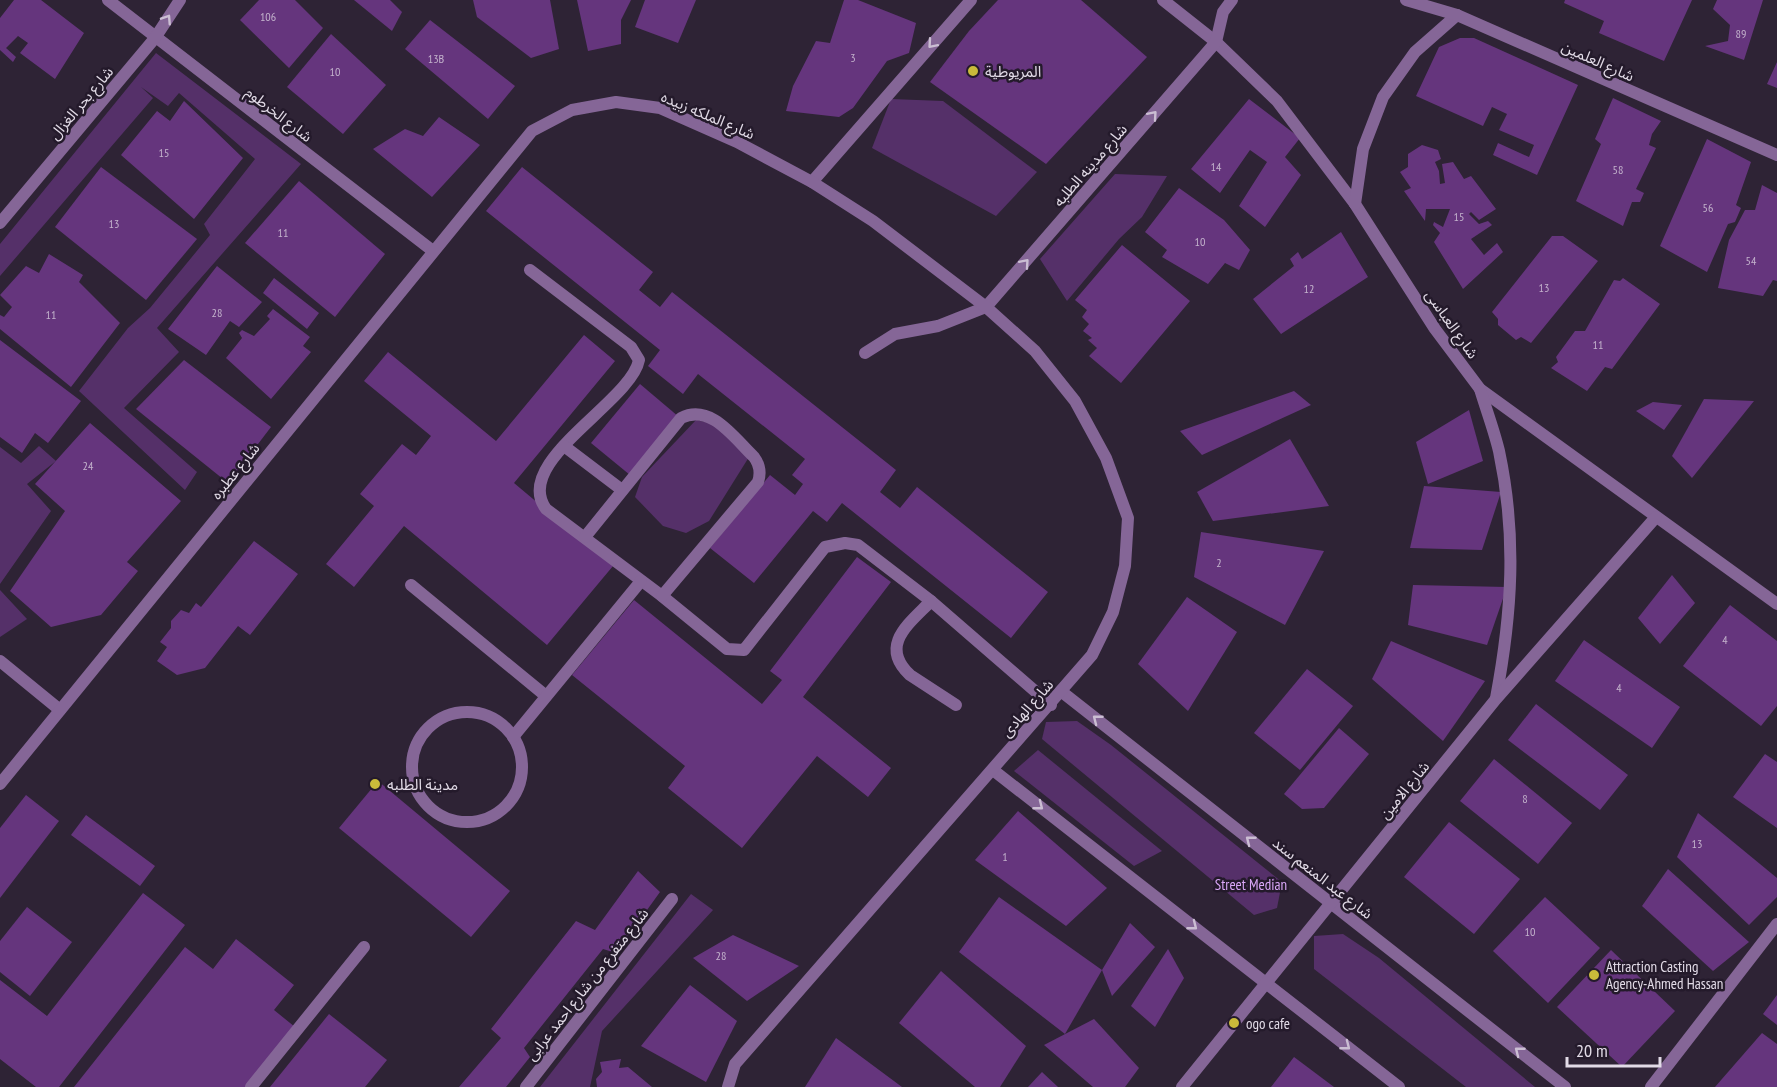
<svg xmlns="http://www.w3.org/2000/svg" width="1777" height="1087" viewBox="0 0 1777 1087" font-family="'PT Sans Narrow','Noto Sans Arabic',sans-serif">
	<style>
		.green { fill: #553069 }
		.building { fill: #65357d }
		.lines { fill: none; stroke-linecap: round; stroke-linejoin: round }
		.service { stroke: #856697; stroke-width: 12 }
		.minor { stroke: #856697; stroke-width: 12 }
		.tertiary { stroke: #856697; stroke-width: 12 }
		.oneway { stroke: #cbbed3 }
		.poi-dot { fill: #c9ba3a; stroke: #241a2b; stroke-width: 2 }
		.labels { text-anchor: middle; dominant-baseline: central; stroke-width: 5; stroke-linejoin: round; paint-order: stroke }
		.number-label { font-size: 12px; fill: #c3b2cc }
		.street-label { font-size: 15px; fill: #e2dbe7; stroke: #241a2b }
		.poi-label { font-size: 15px; fill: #e2dbe7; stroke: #241a2b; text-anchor: start }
		.park-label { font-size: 15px; fill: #d9a6f7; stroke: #241a2b }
	</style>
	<rect width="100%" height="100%" fill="#2e2335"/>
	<!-- green -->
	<g class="green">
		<polygon points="156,53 301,164 157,328 179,352 124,408 197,472 185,490 79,391 128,328 150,308 210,235 204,224 255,159 179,93 168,106 141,87 153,98 0,276 0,244"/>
		<polygon points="891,99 943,101 1037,172 996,216 872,148"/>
		<polygon points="1115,174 1167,176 1142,217 1119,239 1067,301 1040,259"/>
		<polygon points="696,420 718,425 749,457 709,521 686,533 663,526 635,497 642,477"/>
		<polygon points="39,446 56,461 27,484 51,511 0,584 0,447 21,463"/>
		<polygon points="0,590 27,619 0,637"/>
		<polygon points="1077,721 1111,745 1282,882 1277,908 1254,915 1042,739 1046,722"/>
		<polygon points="1038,750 1162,851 1134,866 1014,771"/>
		<polygon points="691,894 713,910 602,1031 590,1087 540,1087"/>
		<polygon points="1343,934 1379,958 1535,1087 1466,1087 1314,969 1314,936"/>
	</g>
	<!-- building -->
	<g class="building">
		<polygon points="14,0 41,0 84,33 55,79 20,53 28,43 18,36 6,48 16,57 13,62 0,50 0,18"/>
		<polygon points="259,0 295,0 323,28 289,68 240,20"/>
		<polygon points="354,0 390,0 402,12 392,31"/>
		<polygon points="473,0 550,0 559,49 531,58 477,17"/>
		<polygon points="577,0 631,0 621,20 621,44 588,51"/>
		<polygon points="645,0 696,0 678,43 635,27"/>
		<polygon points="844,0 858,0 916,23 909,53 887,61 853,108 839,117 786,111 793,86 816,41 830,43"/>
		<polygon points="998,0 1081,0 1147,57 1046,164 930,82 969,31"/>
		<polygon points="1565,0 1692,0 1664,61 1599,33 1604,21 1564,3"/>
		<polygon points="1717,0 1763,0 1744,60 1705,46 1728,41 1730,25 1713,9"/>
		<polygon points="430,20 515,86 488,119 405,49"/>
		<polygon points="331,34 386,85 343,134 287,87"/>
		<polygon points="1460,38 1474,38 1578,85 1537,175 1493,155 1498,143 1529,157 1534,145 1499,130 1507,114 1492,107 1483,126 1416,96 1439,47"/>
		<polygon points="1777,62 1777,88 1767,84"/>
		<polygon points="1613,98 1661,121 1652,134 1649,145 1656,148 1636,189 1644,193 1640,202 1632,202 1623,226 1576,201 1601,144 1595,139"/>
		<polygon points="1249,99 1300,138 1285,157 1301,175 1265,227 1239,206 1267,162 1250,150 1220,193 1191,169"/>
		<polygon points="184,101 243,158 194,219 121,155 157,111 170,121"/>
		<polygon points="439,117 480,145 432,197 373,149 405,129 423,136"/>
		<polygon points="1707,139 1751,162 1736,205 1741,208 1735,222 1728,224 1707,272 1660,246"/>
		<polygon points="1422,145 1438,150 1441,159 1435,162 1439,171 1440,184 1445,183 1442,164 1453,162 1464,179 1471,176 1496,209 1479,220 1471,212 1469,214 1479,224 1488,221 1492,225 1471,239 1484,255 1497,243 1503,252 1463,289 1434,242 1440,233 1433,225 1434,222 1443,227 1450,209 1426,209 1425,221 1404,191 1411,188 1400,172 1408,167 1408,154"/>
		<polygon points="101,167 197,239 146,300 55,227"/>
		<polygon points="522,167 653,272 639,290 660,307 672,292 896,470 880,492 900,508 917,487 1048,592 1011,638 842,503 827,522 813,511 754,583 710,548 770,475 795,495 803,484 792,475 805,459 698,374 683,394 648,366 660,350 486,211"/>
		<polygon points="299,181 385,254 335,317 245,243"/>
		<polygon points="1762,185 1777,193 1777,281 1773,280 1763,296 1718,288 1729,240 1745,210 1755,210"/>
		<polygon points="1179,188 1224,220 1250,250 1239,270 1225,263 1208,284 1162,257 1167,250 1145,232"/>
		<polygon points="1341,232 1368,277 1281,334 1253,299 1294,266 1290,259 1298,252 1302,259"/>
		<polygon points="1552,236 1563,236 1598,261 1531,343 1521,337 1516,340 1498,325 1498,319 1492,312"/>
		<polygon points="1122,245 1190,301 1121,383 1089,356 1097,348 1088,340 1092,338 1083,331 1089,324 1082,317 1087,310 1075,300"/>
		<polygon points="49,254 83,275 79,282 120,323 71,387 0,329 0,315 4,317 12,307 0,295 26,266 39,273"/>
		<polygon points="217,266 262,302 239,327 230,321 206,355 168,329"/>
		<polygon points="274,278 319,313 307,329 263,293"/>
		<polygon points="1623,278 1660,304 1612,369 1605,367 1587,391 1551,368 1558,362 1556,357 1575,331 1585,331 1614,280 1620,281"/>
		<polygon points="273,309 310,337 303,346 311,352 271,399 226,358 242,338 239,333 242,330 254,336 270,319 267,316"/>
		<polygon points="584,335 615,361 514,483 613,566 547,645 404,526 354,587 326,564 374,506 360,494 402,444 416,455 431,436 364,381 388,352 496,441"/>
		<polygon points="0,340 81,401 48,443 35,433 22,453 0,437"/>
		<polygon points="184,360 271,427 228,483 136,409"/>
		<polygon points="640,384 679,417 630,475 591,443"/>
		<polygon points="1294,391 1311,405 1202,455 1180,431"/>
		<polygon points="1704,399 1754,401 1692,478 1672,456"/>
		<polygon points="1653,402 1682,405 1664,430 1636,411"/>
		<polygon points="1469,410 1483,461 1428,484 1416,442"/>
		<polygon points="90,423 181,501 127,562 138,571 101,615 51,627 10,591 65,511 35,484"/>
		<polygon points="1290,439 1329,506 1213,521 1197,492"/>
		<polygon points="1424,486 1501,492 1482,550 1410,548"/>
		<polygon points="1201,532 1324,551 1285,625 1194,577"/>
		<polygon points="254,541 298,574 250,635 238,626 205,668 177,675 157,661 167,647 160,642 171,628 171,621 181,610 189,613 196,603 201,607"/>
		<polygon points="857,557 891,582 803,697 891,768 868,797 817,756 742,848 668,788 685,766 572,675 634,600 762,704 782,680 770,671"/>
		<polygon points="1672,575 1695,603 1660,644 1638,618"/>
		<polygon points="1413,585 1507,587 1487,645 1408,625"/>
		<polygon points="1187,597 1237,632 1188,711 1138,664"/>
		<polygon points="1730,605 1777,641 1777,706 1761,726 1683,666"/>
		<polygon points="1584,640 1680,707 1652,748 1555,681"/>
		<polygon points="1391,641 1485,681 1443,741 1372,679"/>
		<polygon points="1307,669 1353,706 1300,770 1254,733"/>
		<polygon points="1536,704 1628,775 1600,810 1508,740"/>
		<polygon points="1339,728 1369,754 1324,808 1302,809 1284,794"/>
		<polygon points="1765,754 1777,762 1777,828 1733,797"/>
		<polygon points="1494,759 1572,823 1538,864 1460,801"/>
		<polygon points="378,781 510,891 471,937 339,828"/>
		<polygon points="26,795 59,821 0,898 0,828"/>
		<polygon points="1018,811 1107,888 1066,926 975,860"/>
		<polygon points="1698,813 1777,878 1777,897 1749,925 1677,857"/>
		<polygon points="86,815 155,866 140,886 71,835"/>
		<polygon points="1449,822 1520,879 1474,934 1404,877"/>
		<polygon points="1668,869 1749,942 1713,971 1642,906"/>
		<polygon points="638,871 660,892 616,953 603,949 524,1048 530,1057 506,1087 459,1087 501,1038 491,1029 576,921 595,930"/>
		<polygon points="143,893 185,925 59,1087 36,1087 0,1059 0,980 47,1016"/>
		<polygon points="999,897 1102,970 1065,1034 959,952"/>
		<polygon points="1545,897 1600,948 1548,1003 1493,951"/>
		<polygon points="27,907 72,942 30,996 0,972 0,941"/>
		<polygon points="1130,923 1155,947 1112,996 1102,970"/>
		<polygon points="733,935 799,966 747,1001 693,958"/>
		<polygon points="236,939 294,985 274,1010 295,1027 248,1087 74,1087 185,947 213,969"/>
		<polygon points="1168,949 1184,978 1155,1027 1131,1006"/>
		<polygon points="1611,950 1675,1011 1622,1067 1557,1007"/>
		<polygon points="941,971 1026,1046 1000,1087 975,1087 899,1023"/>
		<polygon points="690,985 737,1021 706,1082 641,1046"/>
		<polygon points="1777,995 1777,1025 1763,1014"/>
		<polygon points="329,1014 387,1060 365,1087 270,1087"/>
		<polygon points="1094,1019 1139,1068 1125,1087 1093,1087 1044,1045"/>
		<polygon points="1762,1033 1777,1044 1777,1087 1715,1087"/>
		<polygon points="836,1038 902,1087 805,1087"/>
		<polygon points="1294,1057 1334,1087 1271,1087"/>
		<polygon points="621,1059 619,1068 628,1067 652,1087 597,1087 596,1079 602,1072 600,1062"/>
		<polygon points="1042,1072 1058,1087 1028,1087"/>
	</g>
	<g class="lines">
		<!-- service -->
		<g class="service">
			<path d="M530,270l101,77 8,13c-8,42 -128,102 -93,149l116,87 65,53 17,1 81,-103 20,-4 13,2 73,56 120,104"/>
			<polyline points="865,353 895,334 938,326 986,307"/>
			<polyline points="564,446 622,490"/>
			<path d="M585,537l96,-119c30,-15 53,20 73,39 6,8 7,16 4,25l-96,114"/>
			<polyline points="411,585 546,696"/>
			<path d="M931,601c-21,22 -53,44 -21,74l46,30"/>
			<circle cx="467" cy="767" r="55"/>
			<polyline points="513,737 641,581"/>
			<polyline points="251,1087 364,947"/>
		</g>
		<!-- minor -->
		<g class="minor">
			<polyline points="108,0 433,251"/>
			<polyline points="1163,0 1216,42 1277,101 1355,204 1435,329 1480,389 1777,604"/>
			<polyline points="812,182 971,0"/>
			<polyline points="1355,204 1363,149 1383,97 1415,52 1457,15"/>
			<polyline points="0,223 155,38 180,0"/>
			<polyline points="986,307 1216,42 1223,12 1232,0"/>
			<path d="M1480,389c6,20 14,41 19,62 18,85 13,162 -3,247"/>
			<polyline points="0,661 60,710"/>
			<polyline points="1062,692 1565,1087"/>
			<polyline points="993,770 1399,1087"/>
			<polyline points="0,784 532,131 572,110 616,102 660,108 737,142 812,182 873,221 986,307 1035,351 1075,401 1106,458 1128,518 1125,566 1113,612 1092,655 735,1064 728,1087"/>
			<polyline points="526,1087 672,899"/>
			<polyline points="1182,1087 1496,699 1656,517"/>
			<polyline points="1651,1087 1777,924"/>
		</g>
		<!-- tertiary -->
		<polyline class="tertiary" points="1406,0 1457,15 1777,155"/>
	</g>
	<!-- one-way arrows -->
	<defs><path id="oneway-chevron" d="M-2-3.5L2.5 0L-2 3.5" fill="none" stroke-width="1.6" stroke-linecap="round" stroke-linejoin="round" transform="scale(1.5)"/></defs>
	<g class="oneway">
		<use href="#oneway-chevron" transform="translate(167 19) rotate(-57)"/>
		<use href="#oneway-chevron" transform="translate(932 44) rotate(131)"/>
		<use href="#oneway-chevron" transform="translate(1153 115) rotate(-49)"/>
		<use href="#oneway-chevron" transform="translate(1025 263) rotate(-49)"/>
		<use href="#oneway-chevron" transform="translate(1097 719) rotate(-142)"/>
		<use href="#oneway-chevron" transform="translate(1039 806) rotate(38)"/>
		<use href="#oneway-chevron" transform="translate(1250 840) rotate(-142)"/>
		<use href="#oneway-chevron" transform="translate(1193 926) rotate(38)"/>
		<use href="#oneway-chevron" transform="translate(1346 1046) rotate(38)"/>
		<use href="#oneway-chevron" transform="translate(1519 1051) rotate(-142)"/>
	</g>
	<!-- markers -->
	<g class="poi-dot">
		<circle cx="973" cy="71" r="6"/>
		<circle cx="375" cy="784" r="6"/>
		<circle cx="1594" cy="975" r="6"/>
		<circle cx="1234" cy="1023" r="6"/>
	</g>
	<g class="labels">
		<!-- number labels -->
		<g class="number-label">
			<text x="268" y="16">106</text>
			<text x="1741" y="33">89</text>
			<text x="853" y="57">3</text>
			<text x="436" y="58">13B</text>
			<text x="335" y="71">10</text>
			<text x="164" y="152">15</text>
			<text x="1216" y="166">14</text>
			<text x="1618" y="169">58</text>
			<text x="1708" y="207">56</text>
			<text x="1459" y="216">15</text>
			<text x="114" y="223">13</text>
			<text x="283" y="232">11</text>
			<text x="1200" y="241">10</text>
			<text x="1751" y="260">54</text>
			<text x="1544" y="287">13</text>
			<text x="1309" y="288">12</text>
			<text x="217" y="312">28</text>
			<text x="51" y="314">11</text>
			<text x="1598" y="344">11</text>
			<text x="88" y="465">24</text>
			<text x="1219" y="562">2</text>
			<text x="1725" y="639">4</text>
			<text x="1619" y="687">4</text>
			<text x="1525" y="798">8</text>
			<text x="1697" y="843">13</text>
			<text x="1005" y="856">1</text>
			<text x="1530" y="931">10</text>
			<text x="721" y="955">28</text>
		</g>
		<!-- street labels -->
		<g class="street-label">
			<text transform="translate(1598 61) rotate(24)">شارع العلمين</text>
			<text transform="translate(81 103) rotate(-50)">شارع بحر الغزال</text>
			<text transform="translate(279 114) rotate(38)">شارع الخرطوم</text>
			<text transform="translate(708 115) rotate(23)">شارع الملكه زبيده</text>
			<text transform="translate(1090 165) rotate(-49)">شارع مدينه الطلبه</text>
			<text transform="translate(1452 324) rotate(55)">شارع العباسى</text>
			<text transform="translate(235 471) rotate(-51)">شارع عطبره</text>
			<text transform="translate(1027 708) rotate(-49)">شارع الهادى</text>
			<text transform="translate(1404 790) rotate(-51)">شارع الامين</text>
			<text transform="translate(1323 878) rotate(38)">شارع عبد المنعم سند</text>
			<text transform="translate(587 984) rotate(-52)">شارع متفرع من شارع احمد عرابى</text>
		</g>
		<!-- poi labels -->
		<g class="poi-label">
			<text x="985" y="71">المريوطية</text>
			<text x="387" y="784">مدينة الطلبه</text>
			<text x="1606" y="966">Attraction Casting<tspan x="1606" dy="17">Agency-Ahmed Hassan</tspan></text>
			<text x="1246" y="1023">ogo cafe</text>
		</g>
		<!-- park labels -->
		<g class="park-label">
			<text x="1251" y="884">Street Median</text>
		</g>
	</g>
	<!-- scale -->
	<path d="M1567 1057v9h93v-9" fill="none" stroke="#e2dbe7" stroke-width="3"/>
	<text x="1576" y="1057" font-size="18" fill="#e2dbe7" stroke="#241a2b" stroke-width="4.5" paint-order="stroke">20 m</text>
</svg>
